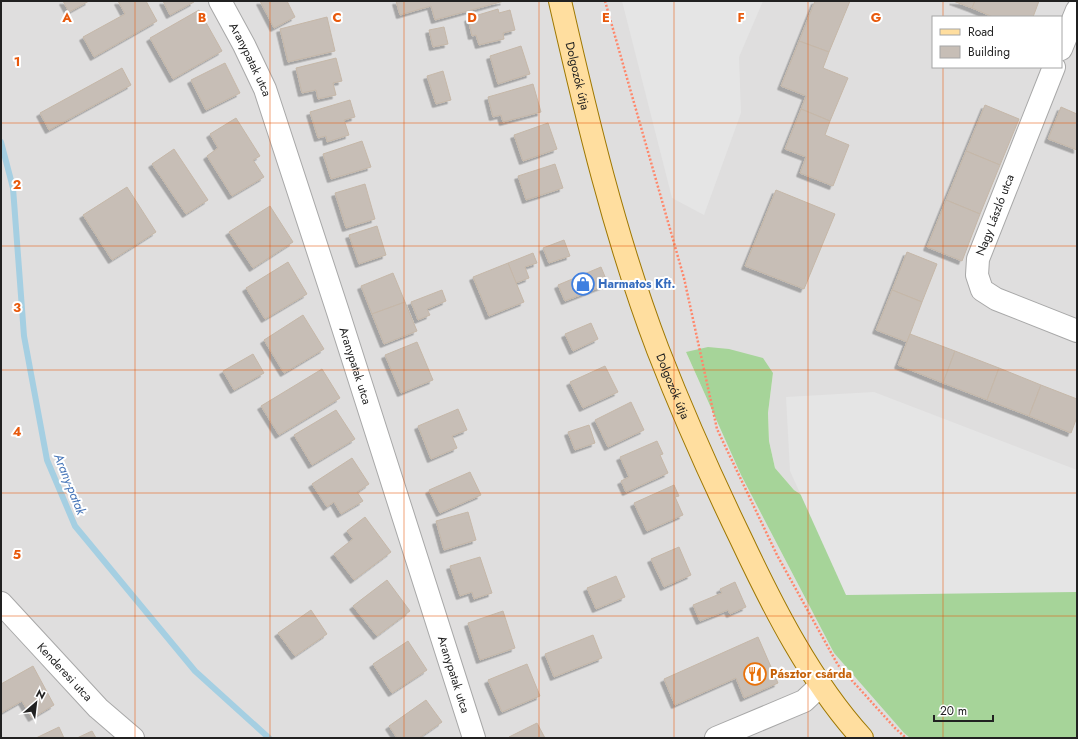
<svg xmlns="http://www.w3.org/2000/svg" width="1078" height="739" viewBox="0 0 1078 739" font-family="Jost,sans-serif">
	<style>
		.residential { fill: #dfdede; fill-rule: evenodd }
		.forest { fill: #a6d499 }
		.parking { fill: #e5e5e5 }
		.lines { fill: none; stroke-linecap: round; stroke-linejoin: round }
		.stream { stroke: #a5cfe2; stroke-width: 6 }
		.building { fill: #c7beb6; stroke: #c5b7a8; filter: url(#shadow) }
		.minor-casing { stroke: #a8a8a8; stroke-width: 24 }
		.major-casing { stroke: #9e7700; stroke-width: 24 }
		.path { stroke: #ff876b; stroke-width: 2.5; stroke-dasharray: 2 2; stroke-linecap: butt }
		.minor { stroke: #fff; stroke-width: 22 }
		.major { stroke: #ffde9f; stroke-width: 22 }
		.grid { fill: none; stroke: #e8590c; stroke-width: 1; stroke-opacity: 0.55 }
		.labels { text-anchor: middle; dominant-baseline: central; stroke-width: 4; stroke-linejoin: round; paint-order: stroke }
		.street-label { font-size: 12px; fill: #212121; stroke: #fff }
		.shop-label { font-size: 12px; font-weight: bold; fill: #366cbe; stroke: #fff; text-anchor: start }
		.food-label { font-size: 12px; font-weight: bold; fill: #c56008; stroke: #fff; text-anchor: start }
		.water-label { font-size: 13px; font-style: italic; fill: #4675b8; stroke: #fff }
		.grid-label { font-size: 13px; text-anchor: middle; font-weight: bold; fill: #e8590c; stroke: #fff; stroke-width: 4; stroke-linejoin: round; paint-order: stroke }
	</style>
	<defs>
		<filter id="shadow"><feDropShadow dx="-3.5" dy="3.5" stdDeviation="0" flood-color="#0004"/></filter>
	</defs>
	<rect width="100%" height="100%" fill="#f2efe7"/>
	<!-- residential -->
	<path class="residential" d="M1,1h1076v471l-254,37 -29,-19 -19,-22 -6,-27 -1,-28 5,-40 -87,-21 55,123 93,178 70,80 6,5h-909zM933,17h128v50h-128z"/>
	<!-- forest -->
	<polygon class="forest" points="708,347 729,349 763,358 773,373 768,413 769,441 775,468 794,490 823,509 1077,472 1077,738 910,738 904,733 834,653 741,475 686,352"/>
	<!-- parking -->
	<g class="parking">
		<polygon points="622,1 763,1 739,57 741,113 704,215 672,198"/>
		<polygon points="874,392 1077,470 1077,592 846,595 790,471 786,397"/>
	</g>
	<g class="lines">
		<!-- stream -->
		<polyline class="stream" points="1,142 13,188 24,336 47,460 75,526 195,671 269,738"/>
	</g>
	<!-- building -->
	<g class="building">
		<polygon points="63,1 89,1 69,12"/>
		<polygon points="118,1 146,1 157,21 94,57 83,37 125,14"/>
		<polygon points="163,1 193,1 194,2 170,15"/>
		<polygon points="260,1 287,1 295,17 274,28"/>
		<polygon points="396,1 504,1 435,20 431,6 400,15"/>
		<polygon points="815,1 850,1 829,52 799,41"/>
		<polygon points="953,1 975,1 972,8"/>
		<polygon points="975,1 1039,1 1033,17 993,17 972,8"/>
		<polygon points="498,9 499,13 510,10 515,30 503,33 504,39 479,45 476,35 472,36 468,18"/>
		<polygon points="199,10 222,51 173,79 150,38"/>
		<polygon points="327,17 335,51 288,62 280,29"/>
		<polygon points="444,27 448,44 433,47 429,30"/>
		<polygon points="799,41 829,52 823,68 848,78 830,121 801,109 806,96 781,86"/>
		<polygon points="521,46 530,74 498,84 490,56"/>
		<polygon points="336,58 342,81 333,83 336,95 318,99 316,90 302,93 296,68"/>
		<polygon points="225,63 240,93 206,110 191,80"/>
		<polygon points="122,68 131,85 49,130 40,113"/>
		<polygon points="443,71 451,100 436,104 427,76"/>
		<polygon points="533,84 541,112 503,122 501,115 493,117 488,97"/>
		<polygon points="350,100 355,117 344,120 349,135 327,142 326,136 318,138 310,112"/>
		<polygon points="985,105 1019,119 1000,165 966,151"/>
		<polygon points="1061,107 1077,114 1077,150 1048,139"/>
		<polygon points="801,109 830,121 825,135 849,145 833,186 800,173 806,157 785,149"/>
		<polygon points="236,118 260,156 253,160 264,177 232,196 207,156 218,148 210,134"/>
		<polygon points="548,123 557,149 523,161 514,135"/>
		<polygon points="362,141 371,167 331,179 323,154"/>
		<polygon points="174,149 208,200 186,214 152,164"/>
		<polygon points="966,151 1000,165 980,214 946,200"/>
		<polygon points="555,164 563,188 526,200 518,176"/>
		<polygon points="365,184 375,219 346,228 335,193"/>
		<polygon points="127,187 156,232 112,260 83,215"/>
		<polygon points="776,190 835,214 804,289 745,266"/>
		<polygon points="946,200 980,214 962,261 927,247"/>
		<polygon points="270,206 293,242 253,268 229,232"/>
		<polygon points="377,226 386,255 359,264 349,235"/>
		<polygon points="564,240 570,256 549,263 543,248"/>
		<polygon points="907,252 937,264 922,302 892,290"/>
		<polygon points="533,253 537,263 525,267 529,278 516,283 508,263"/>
		<polygon points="288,262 307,294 265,319 246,288"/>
		<polygon points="508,263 524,302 489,316 473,277"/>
		<polygon points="601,267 608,284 565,301 558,285"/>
		<polygon points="393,273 405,302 372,314 361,286"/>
		<polygon points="442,290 446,301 427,309 430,315 418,320 411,302"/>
		<polygon points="892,290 922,302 907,342 876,330"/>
		<polygon points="405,302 417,331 384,344 372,314"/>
		<polygon points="303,315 324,349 284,373 264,340"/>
		<polygon points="591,323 598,339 573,351 565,334"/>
		<polygon points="910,334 955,351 943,383 898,365"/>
		<polygon points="417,342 433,380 401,393 385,355"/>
		<polygon points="955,351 999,368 987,400 943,383"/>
		<polygon points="253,354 264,373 234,390 223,371"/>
		<polygon points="605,366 618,392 583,408 570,382"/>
		<polygon points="999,368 1041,385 1029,416 987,400"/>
		<polygon points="322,369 340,398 279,435 261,406"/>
		<polygon points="1041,385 1077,399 1077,417 1071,433 1029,416"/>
		<polygon points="631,402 644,430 608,447 595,420"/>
		<polygon points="458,409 467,430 452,436 457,448 431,459 418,426"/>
		<polygon points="336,410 355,439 312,465 294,435"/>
		<polygon points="589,425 595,443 575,450 568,432"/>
		<polygon points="657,441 663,454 660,455 668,473 626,492 621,481 629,477 620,457"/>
		<polygon points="352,458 369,484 357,492 363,501 341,514 334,502 327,507 312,484"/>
		<polygon points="470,472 481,495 440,513 429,490"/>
		<polygon points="674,485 679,496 675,497 683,515 647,531 634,503"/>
		<polygon points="468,512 476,540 444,550 436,521"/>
		<polygon points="365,517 391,552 354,580 334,554 353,539 347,531"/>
		<polygon points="679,547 691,575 664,587 651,559"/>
		<polygon points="480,557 492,593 474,599 472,592 460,596 450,566"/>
		<polygon points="616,576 625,597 596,609 587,588"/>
		<polygon points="387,580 410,611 377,636 353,606"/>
		<polygon points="735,582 746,607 730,614 728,610 700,621 693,605 722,593 720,589"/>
		<polygon points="311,610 327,634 295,656 278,633"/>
		<polygon points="503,611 515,648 480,660 468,623"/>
		<polygon points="593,635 602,658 554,677 545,654"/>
		<polygon points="758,637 778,683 744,698 736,678 675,705 664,679"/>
		<polygon points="408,641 427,670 392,693 373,664"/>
		<polygon points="527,664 540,696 502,712 488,680"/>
		<polygon points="33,666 54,705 32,718 22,701 1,713 1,684"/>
		<polygon points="426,700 442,722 419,738 397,738 389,726"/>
		<polygon points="537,723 545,738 509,738 509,737"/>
		<polygon points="59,727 64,738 36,738"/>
		<polygon points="92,731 96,738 77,738"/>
	</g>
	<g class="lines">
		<!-- minor casing -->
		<g class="minor-casing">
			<g id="minor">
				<path id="s1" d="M220,1l24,44 21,44 73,223 136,426"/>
				<polyline points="1061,49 1077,10"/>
				<polyline points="1054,67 978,259 977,275 982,290 996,299 1077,331"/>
				<path id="s2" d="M1,603l97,105 35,30"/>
				<polyline points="716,738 804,701 820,686"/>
			</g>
		</g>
		<!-- major casing -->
		<g class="major-casing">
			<g id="major">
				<path id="s3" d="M560,1c27,118 55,236 98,349 25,64 53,127 83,189 32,68 70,143 121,199"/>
			</g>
		</g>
		<!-- path -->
		<polyline class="path" points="605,1 684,278 717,429 777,555 838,665 895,728 906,738"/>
		<!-- minor -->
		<use href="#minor" class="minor"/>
		<!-- major -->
		<use href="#major" class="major"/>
	</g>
	<!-- grid -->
	<path class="grid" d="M135,1v737M270,1v737M404,1v737M539,1v737M674,1v737M808,1v737M943,1v16M943,67v671M1,123h1076M1,246h1076M1,370h1076M1,493h1076M1,616h1076"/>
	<!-- icons -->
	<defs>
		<g id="shop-ring" transform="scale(1.15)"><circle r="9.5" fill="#fff" stroke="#3f7fe0" stroke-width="1.5"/><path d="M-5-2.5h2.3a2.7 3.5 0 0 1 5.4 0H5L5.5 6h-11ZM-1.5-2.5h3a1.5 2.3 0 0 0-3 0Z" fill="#3f7fe0"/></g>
		<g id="restaurant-ring" transform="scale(1.15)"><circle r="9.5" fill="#fff" stroke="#e8710a" stroke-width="1.5"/><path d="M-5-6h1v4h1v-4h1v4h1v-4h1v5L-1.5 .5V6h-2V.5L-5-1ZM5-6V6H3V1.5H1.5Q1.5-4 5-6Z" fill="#e8710a"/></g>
	</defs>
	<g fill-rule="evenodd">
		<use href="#shop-ring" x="583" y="284"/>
		<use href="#restaurant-ring" x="755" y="674"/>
	</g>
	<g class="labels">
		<!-- street labels -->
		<g class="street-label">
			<text stroke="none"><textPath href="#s1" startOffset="66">Aranypatak utca</textPath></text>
			<text stroke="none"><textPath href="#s3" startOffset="77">Dolgozók útja</textPath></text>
			<text transform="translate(995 215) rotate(-69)">Nagy László utca</text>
			<text stroke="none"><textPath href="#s1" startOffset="390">Aranypatak utca</textPath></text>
			<text stroke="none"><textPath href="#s3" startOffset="402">Dolgozók útja</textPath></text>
			<text stroke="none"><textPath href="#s2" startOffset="94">Kenderesi utca</textPath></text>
			<text stroke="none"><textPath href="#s1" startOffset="714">Aranypatak utca</textPath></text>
		</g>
		<!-- shop labels -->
		<g class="shop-label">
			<text x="598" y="284">Harmatos Kft.</text>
		</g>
		<!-- food labels -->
		<g class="food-label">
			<text x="770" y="674">Pásztor csárda</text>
		</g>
		<!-- water labels -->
		<g class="water-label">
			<text transform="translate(70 484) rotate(68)">Arany-patak</text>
		</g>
	</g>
	<g class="grid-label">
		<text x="67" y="22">A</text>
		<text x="202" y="22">B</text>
		<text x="337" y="22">C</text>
		<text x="472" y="22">D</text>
		<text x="606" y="22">E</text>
		<text x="741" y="22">F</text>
		<text x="876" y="22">G</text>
		<text x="17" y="66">1</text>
		<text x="17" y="189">2</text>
		<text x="17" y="312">3</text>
		<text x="17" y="436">4</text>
		<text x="17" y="559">5</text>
	</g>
	<!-- border -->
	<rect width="1078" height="739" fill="none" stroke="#212121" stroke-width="4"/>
	<!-- legend -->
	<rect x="932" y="16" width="130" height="52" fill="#ffffff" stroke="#a6a6a6"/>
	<rect x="940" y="29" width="20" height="6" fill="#ffde9f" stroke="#a6a6a6"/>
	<text x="968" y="36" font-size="12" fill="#212121">Road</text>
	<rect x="940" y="46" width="20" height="12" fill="#c7beb6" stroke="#a6a6a6"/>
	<text x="968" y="56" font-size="12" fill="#212121">Building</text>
	<!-- north arrow -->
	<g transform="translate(36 703) rotate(28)" stroke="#ffffff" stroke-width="3" paint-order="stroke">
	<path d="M0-3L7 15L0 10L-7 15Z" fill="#212121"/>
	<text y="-6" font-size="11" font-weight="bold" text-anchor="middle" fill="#212121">N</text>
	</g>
	<!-- scale -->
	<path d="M934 715v6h59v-6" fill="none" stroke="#212121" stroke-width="2"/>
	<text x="940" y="715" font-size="12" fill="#212121" stroke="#ffffff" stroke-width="3" paint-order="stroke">20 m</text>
</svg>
